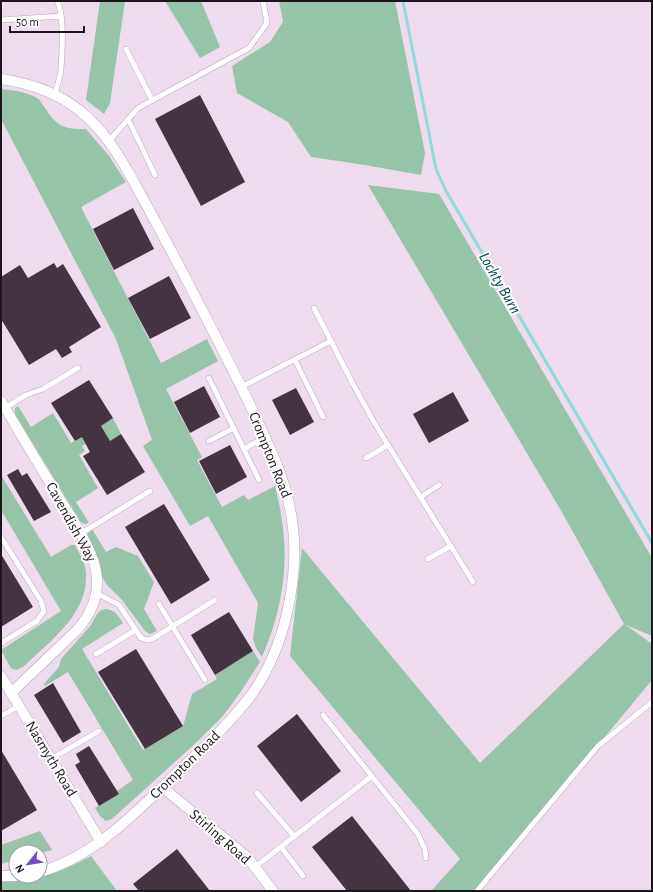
<svg xmlns="http://www.w3.org/2000/svg" width="653" height="892" viewBox="0 0 653 892" font-family="'Alegreya Sans',sans-serif">
	<style>
		.green { fill: #96c4a8 }
		.lines { fill: none; stroke-linecap: round; stroke-linejoin: round }
		.stream { stroke: #91dadb; stroke-width: 3 }
		.building { fill: #443442 }
		.lane-casing { stroke: #b8a6b7; stroke-width: 6 }
		.street-casing { stroke: #b8a6b7; stroke-width: 11 }
		.lane { stroke: #fff; stroke-width: 5 }
		.street { stroke: #fff; stroke-width: 10 }
		.labels { text-anchor: middle; dominant-baseline: central; stroke-width: 4; stroke-linejoin: round; paint-order: stroke }
		.street-label { font-size: 15px; fill: #1c151c; stroke: #fff }
		.water-label { font-size: 16px; font-style: italic; fill: #014849; stroke: #fff }
	</style>
	<rect width="100%" height="100%" fill="#eedbed"/>
	<!-- green -->
	<g class="green">
		<polygon points="100,1 125,1 110,103 104,114 86,100"/>
		<polygon points="165,1 201,1 220,47 200,58"/>
		<polygon points="279,1 395,1 425,153 421,175 365,165 311,157 288,122 237,93 232,66 270,42 283,22"/>
		<path d="M1,89c12,1 26,3 36,9 4,2 5,7 8,10 12,19 19,21 41,21l23,27 17,26 -45,25 80,156 46,-24 11,22 -52,28 36,68 -5,3 25,47 22,-12 4,5 27,-14c16,62 12,113 -13,171l-6,-9 -3,-10 5,-35 -50,-87 -18,10 -47,-80 9,-6 -36,-101 -115,-220z"/>
		<polygon points="368,185 439,194 652,558 652,636 626,625 652,644 652,680 477,891 431,891 460,859 290,656 302,548 480,763 624,624 563,514"/>
		<polygon points="18,406 31,427 53,413 71,443 113,418 121,434 110,441 105,433 82,446 85,451 79,455 98,488 76,502 89,523 84,524 80,521 15,414 15,408"/>
		<path d="M1,475l50,82 20,-12h4c5,10 12,20 11,32 0,39 -37,65 -63,90l-7,3 -5,-2 -10,-18 60,-39 -60,-101z"/>
		<polygon points="92,529 106,552 116,547 138,556 154,582 144,609 157,631 150,634 145,631 122,600 106,584 102,576 99,560 86,535"/>
		<path d="M105,609c10,0 13,7 18,14l-41,26 61,101 40,-24 9,-32 25,-15 -2,-4 38,-24 7,11 -20,31 -18,24 -23,23 -87,79 -6,2 -6,-5 -5,-8 24,-14 -2,-3 16,-11 -65,-108 -23,14 -1,-2 15,-17 2,-8 30,-34 6,-11 3,-3z"/>
		<polygon points="40,831 52,850 40,853 40,852 16,852 16,860 1,864 1,845"/>
		<path d="M91,856l26,35h-116v-9c37,-1 58,-9 90,-26z"/>
	</g>
	<g class="lines">
		<!-- stream -->
		<polyline class="stream" points="403,1 436,169 446,191 652,543"/>
	</g>
	<!-- building -->
	<g class="building">
		<polygon points="200,95 245,182 201,206 155,119"/>
		<polygon points="133,208 154,249 114,270 93,229"/>
		<polygon points="54,263 57,268 63,264 101,327 69,347 72,352 62,358 56,349 29,365 1,319 1,277 20,265 28,278"/>
		<polygon points="169,276 191,318 150,339 128,298"/>
		<polygon points="89,380 113,418 101,426 110,441 121,434 145,472 107,495 83,456 90,452 82,437 75,441 51,403"/>
		<polygon points="204,386 220,417 190,433 174,402"/>
		<polygon points="296,388 314,422 290,435 272,400"/>
		<polygon points="453,392 469,421 429,443 413,414"/>
		<polygon points="230,445 247,477 216,494 199,461"/>
		<polygon points="18,469 22,476 27,473 51,512 34,521 7,475"/>
		<polygon points="164,504 210,580 171,604 125,527"/>
		<polygon points="1,554 33,607 1,627"/>
		<polygon points="229,612 253,651 215,675 191,635"/>
		<polygon points="136,649 183,726 145,749 98,672"/>
		<polygon points="53,683 81,732 63,743 34,695"/>
		<polygon points="297,714 341,771 301,802 257,746"/>
		<polygon points="89,746 119,794 99,806 75,765 80,762 76,754"/>
		<polygon points="1,750 37,810 1,831"/>
		<polygon points="352,816 411,891 347,891 312,847"/>
		<polygon points="177,849 210,891 139,891 133,884"/>
	</g>
	<g class="lines">
		<!-- lane casing -->
		<g class="lane-casing">
			<g id="lane">
				<polyline points="1,20 61,16"/>
				<polyline points="126,49 152,100"/>
				<path d="M55,94c2,-8 5,-16 6,-24 1,-17 4,-55 -4,-69"/>
				<polyline points="128,119 155,175"/>
				<polyline points="109,141 138,108 249,48 267,23 263,1"/>
				<polyline points="314,308 353,384 375,424 473,582"/>
				<polyline points="295,360 323,417"/>
				<polyline points="209,378 259,480"/>
				<polyline points="241,387 331,341"/>
				<polyline points="5,408 26,395 43,389 78,368"/>
				<polyline points="209,441 234,428"/>
				<polyline points="244,449 265,437"/>
				<polyline points="366,458 388,445"/>
				<polyline points="421,497 439,485"/>
				<polyline points="80,534 150,491"/>
				<polyline points="1,537 41,601 44,611 37,621 1,643"/>
				<polyline points="428,559 451,546"/>
				<polyline points="96,593 119,605 141,638 147,640 152,639 215,600"/>
				<polyline points="159,604 205,680"/>
				<polyline points="96,654 136,630"/>
				<polyline points="323,715 418,834 425,850 426,858"/>
				<polyline points="1,716 19,706"/>
				<polyline points="51,759 99,731"/>
				<polyline points="257,793 294,836"/>
				<polyline points="281,847 303,876"/>
				<polyline points="255,867 372,776"/>
				<polyline points="477,891 598,746 652,702"/>
			</g>
		</g>
		<!-- street casing -->
		<g class="street-casing">
			<g id="street">
				<path d="M1,79c78,11 107,53 141,118 14,25 27,50 41,76 23,45 47,90 69,136 14,31 30,61 37,95 14,60 -1,139 -37,190 -20,27 -45,51 -70,74 -42,40 -84,87 -142,104"/>
				<path d="M1,401c19,32 38,64 57,95 14,24 37,55 39,82 1,19 -7,37 -19,51l-67,64"/>
				<polyline points="1,676 101,842"/>
				<polyline points="162,787 246,856 255,867 273,891"/>
				<polyline points="1,876 16,876"/>
			</g>
		</g>
		<!-- lane -->
		<use href="#lane" class="lane"/>
		<!-- street -->
		<use href="#street" class="street"/>
	</g>
	<g class="labels">
		<!-- street labels -->
		<g class="street-label">
			<text transform="translate(270 455) rotate(68)">Crompton Road</text>
			<text transform="translate(71 522) rotate(61)">Cavendish Way</text>
			<text transform="translate(51 759) rotate(59)">Nasmyth Road</text>
			<text transform="translate(185 765) rotate(-44)">Crompton Road</text>
			<text transform="translate(220 837) rotate(41)">Stirling Road</text>
		</g>
		<!-- water labels -->
		<g class="water-label">
			<text transform="translate(500 283) rotate(60)">Lochty Burn</text>
		</g>
	</g>
	<!-- border -->
	<rect width="653" height="892" fill="none" stroke="#1c151c" stroke-width="4"/>
	<!-- north arrow -->
	<g transform="translate(28 864) rotate(240)"><circle r="19" fill="#ffffff" stroke="#a4a1a4"/>
	<path d="M0-3L7 15L0 10L-7 15Z" fill="#754dc5"/>
	<text y="-6" font-size="11" font-weight="bold" text-anchor="middle" fill="#1c151c">N</text>
	</g>
	<!-- scale -->
	<path d="M10 26v6h74v-6" fill="none" stroke="#1c151c" stroke-width="2"/>
	<text x="16" y="26" font-size="12" fill="#1c151c" stroke="#ffffff" stroke-width="3" paint-order="stroke">50 m</text>
</svg>
